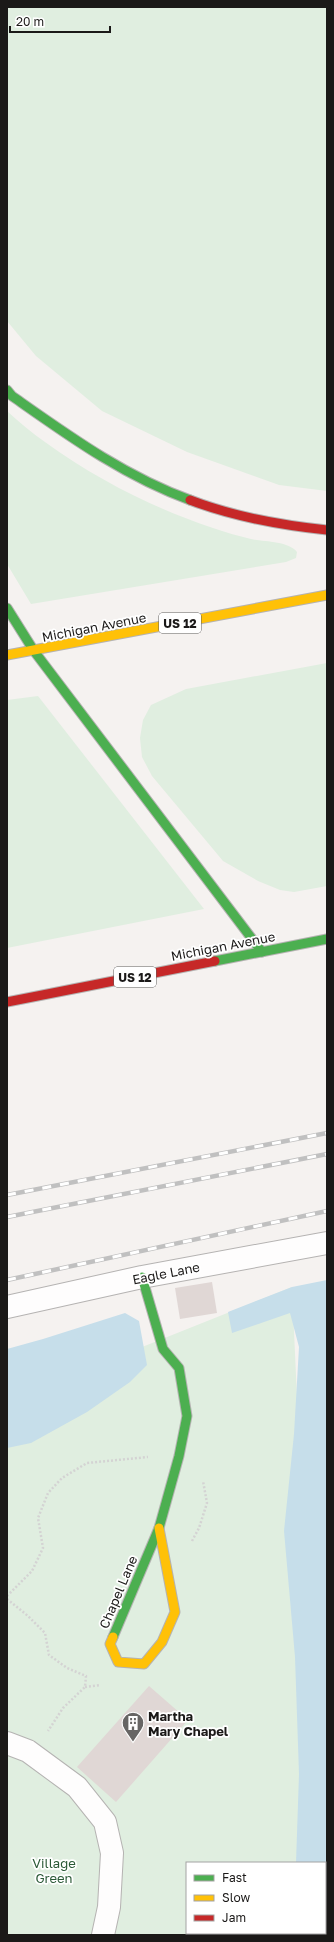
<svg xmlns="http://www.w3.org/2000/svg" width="334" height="1942" viewBox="0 0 334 1942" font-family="'Golos Text',sans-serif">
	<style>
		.green { fill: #e0eee0 }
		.water { fill: #c6deea }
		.building { fill: #e0d7d5 }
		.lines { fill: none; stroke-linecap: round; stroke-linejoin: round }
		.street-casing { stroke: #b5b3b2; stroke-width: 24 }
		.fast-casing { stroke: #b5b3b2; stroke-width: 11 }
		.slow-casing { stroke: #b5b3b2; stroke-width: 11 }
		.jam-casing { stroke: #b5b3b2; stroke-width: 11 }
		.path { stroke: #d4d3d3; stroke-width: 2.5; stroke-dasharray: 2 2; stroke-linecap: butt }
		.street { stroke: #fefdfd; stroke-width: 22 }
		.fast { stroke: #4caf50; stroke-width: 9 }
		.slow { stroke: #ffc107; stroke-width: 9 }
		.jam { stroke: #c62828; stroke-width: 9 }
		.rail-casing { stroke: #c0c0c0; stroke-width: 4.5 }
		.rail { stroke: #fff; stroke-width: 3; stroke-dasharray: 9; stroke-linecap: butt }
		.labels { text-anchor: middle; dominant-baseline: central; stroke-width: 3.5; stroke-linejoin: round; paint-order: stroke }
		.shield { fill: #fff; stroke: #5f5e5d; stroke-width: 1 }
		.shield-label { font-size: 12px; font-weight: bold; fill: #1b1918 }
		.street-label { font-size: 13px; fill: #1b1918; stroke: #fff }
		.poi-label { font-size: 13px; font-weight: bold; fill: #1b1918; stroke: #fff; text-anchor: start }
		.park-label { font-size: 13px; fill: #2b5937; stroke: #fff }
	</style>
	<rect width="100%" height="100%" fill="#f5f2f0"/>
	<!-- green -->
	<g class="green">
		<polygon points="7,7 327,7 327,491 279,485 187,452 102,411 36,356 7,321"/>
		<path d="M7,411c12,11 25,22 38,31 51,37 108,66 168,86 12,4 25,8 38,11 13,3 37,2 46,13l-1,6 -10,4 -255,42 -24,-40z"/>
		<polygon points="327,663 327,886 294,892 280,890 258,881 223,861 152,776 142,757 140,738 143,720 151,705 186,689"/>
		<polygon points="38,696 204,909 7,948 7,700"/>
		<polygon points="292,1287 318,1863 187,1863 187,1933 321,1933 321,1935 7,1935 7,1401"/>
	</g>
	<!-- water -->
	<g class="water">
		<polygon points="327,1280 327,1935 287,1935 287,1933 325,1933 325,1863 296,1863 299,1774 295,1657 284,1531 294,1434 299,1347 290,1313 232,1333 228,1312 292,1287"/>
		<polygon points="125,1313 139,1321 147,1365 130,1382 87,1412 31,1443 7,1448 7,1349 43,1339"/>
	</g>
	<!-- building -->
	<g class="building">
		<polygon points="212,1282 217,1313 180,1319 175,1288"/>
		<polygon points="149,1686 188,1720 116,1802 77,1767"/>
	</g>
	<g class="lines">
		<!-- street casing -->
		<g class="street-casing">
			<g id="street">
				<polyline points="7,1307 142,1277 327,1243"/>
				<polyline points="7,1743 28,1751 77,1787 105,1822 112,1853 109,1907 103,1935"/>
			</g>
		</g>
		<!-- fast casing -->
		<g class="fast-casing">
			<g id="fast">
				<path d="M7,390l5,6c57,40 112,80 178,104"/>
				<polyline points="7,608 34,651 262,952"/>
				<polyline points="215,961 327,939"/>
				<polyline points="113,1637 159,1528 179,1456 187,1416 179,1368 163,1349 142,1277"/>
			</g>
		</g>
		<!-- slow casing -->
		<g class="slow-casing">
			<g id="slow">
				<polyline points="7,655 327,595"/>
				<polyline points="113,1637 110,1644 118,1662 144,1664 162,1642 175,1612 159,1528"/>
			</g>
		</g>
		<!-- jam casing -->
		<g class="jam-casing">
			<g id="jam">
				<path d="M190,500c44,17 90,25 137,30"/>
				<polyline points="7,1002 215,961"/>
			</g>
		</g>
		<!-- path -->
		<g class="path">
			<polyline points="192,1541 199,1528 207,1503 203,1481"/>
			<polyline points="7,1596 32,1571 43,1548 38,1518 48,1493 62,1478 87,1463 148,1457"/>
			<polyline points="7,1599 28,1616 45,1633 49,1655 67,1668 86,1676 85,1687 63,1708 48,1731"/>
			<polyline points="85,1687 100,1685"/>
		</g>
		<!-- street -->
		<use href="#street" class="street"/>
		<!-- fast -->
		<use href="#fast" class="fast"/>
		<!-- slow -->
		<use href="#slow" class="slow"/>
		<!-- jam -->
		<use href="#jam" class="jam"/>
		<!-- rail casing -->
		<g class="rail-casing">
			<g id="rail">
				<polyline points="7,1195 327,1133"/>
				<polyline points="7,1217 327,1154"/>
				<polyline points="7,1280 327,1211"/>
			</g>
		</g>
		<!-- rail -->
		<use href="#rail" class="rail"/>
	</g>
	<!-- icons -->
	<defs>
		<g id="building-pin" transform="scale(1.15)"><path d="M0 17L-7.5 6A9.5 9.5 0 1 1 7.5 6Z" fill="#676564" stroke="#fff"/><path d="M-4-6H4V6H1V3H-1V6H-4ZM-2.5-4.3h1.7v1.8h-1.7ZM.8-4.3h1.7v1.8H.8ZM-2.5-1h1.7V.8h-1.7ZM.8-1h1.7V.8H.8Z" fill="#fff"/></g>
	</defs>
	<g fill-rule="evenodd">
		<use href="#building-pin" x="133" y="1723"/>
	</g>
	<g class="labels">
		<!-- shield labels -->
		<g class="shield">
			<rect x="159" y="613" width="42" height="20" rx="3"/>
			<rect x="114" y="967" width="42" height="20" rx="3"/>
		</g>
		<g class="shield-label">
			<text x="180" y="623">US 12</text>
			<text x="135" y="977">US 12</text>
		</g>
		<!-- street labels -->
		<g class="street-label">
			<text transform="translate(94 627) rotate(-11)">Michigan Avenue</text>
			<text transform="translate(223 946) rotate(-11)">Michigan Avenue</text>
			<text transform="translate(166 1273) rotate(-11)">Eagle Lane</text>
			<text transform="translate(118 1592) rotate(-67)">Chapel Lane</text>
		</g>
		<!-- poi labels -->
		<g class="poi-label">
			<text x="148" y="1716">Martha<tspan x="148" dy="15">Mary Chapel</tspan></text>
		</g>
		<!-- park labels -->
		<g class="park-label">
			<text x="54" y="1863">Village<tspan x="54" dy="15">Green</tspan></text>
		</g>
	</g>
	<!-- border -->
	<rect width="334" height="1942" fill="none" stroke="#1b1918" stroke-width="16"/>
	<!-- legend -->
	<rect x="186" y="1862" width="140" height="72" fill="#ffffff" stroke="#a4a3a3"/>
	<rect x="194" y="1875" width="20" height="6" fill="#4caf50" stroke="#a4a3a3"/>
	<text x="222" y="1882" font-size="12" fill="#1b1918">Fast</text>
	<rect x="194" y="1895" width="20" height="6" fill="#ffc107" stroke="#a4a3a3"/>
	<text x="222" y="1902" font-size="12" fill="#1b1918">Slow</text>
	<rect x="194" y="1915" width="20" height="6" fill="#c62828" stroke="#a4a3a3"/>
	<text x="222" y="1922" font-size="12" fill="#1b1918">Jam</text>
	<!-- scale -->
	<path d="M10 26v6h100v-6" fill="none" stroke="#1b1918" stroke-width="2"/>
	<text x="16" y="26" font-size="12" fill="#1b1918" stroke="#ffffff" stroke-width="3" paint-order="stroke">20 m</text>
</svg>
